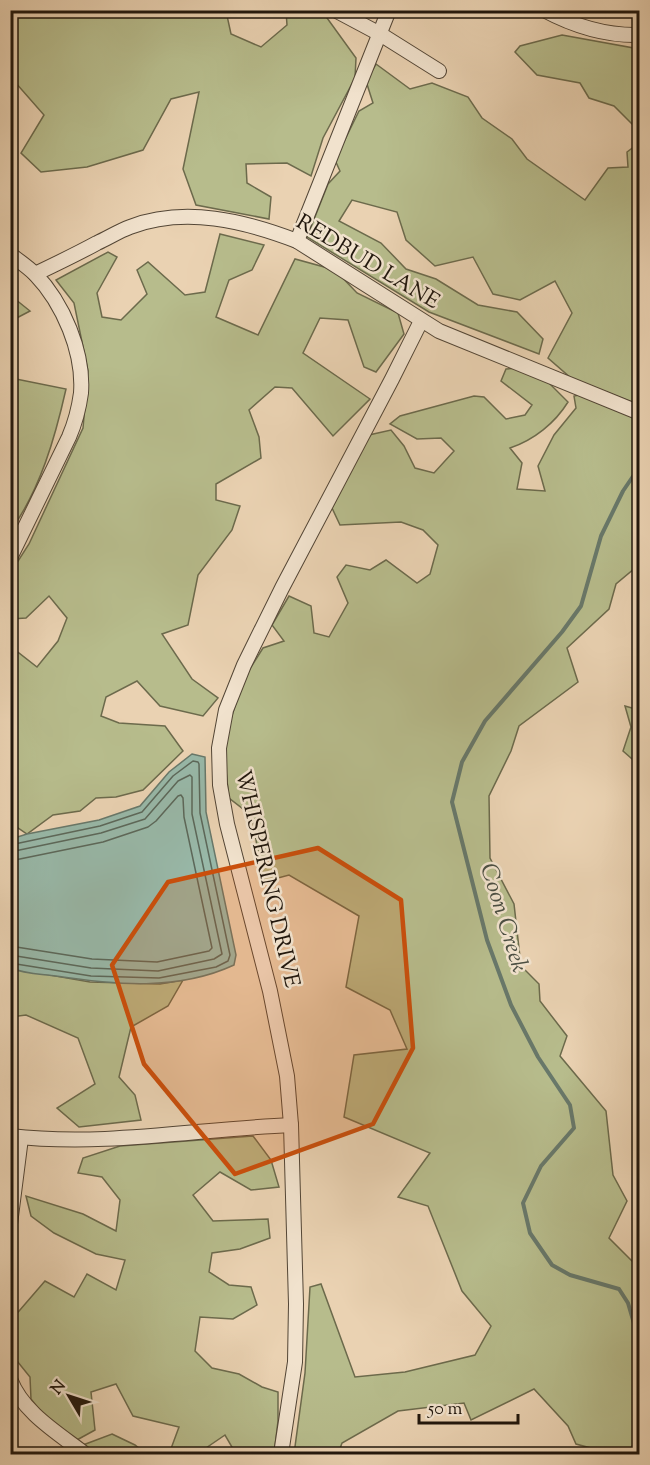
<svg xmlns="http://www.w3.org/2000/svg" width="650" height="1465" viewBox="0 0 650 1465" font-family="'Sorts Mill Goudy',serif">
	<style>
		.green { fill: #b7bc8c; stroke: #6c6a4c; stroke-width: 1.5 }
		.water { fill: #98b8a8; stroke: #68786a; stroke-width: 1.5 }
		.lines { fill: none; stroke-linecap: round; stroke-linejoin: round }
		.shore { stroke: #5c685a; stroke-width: 1.5 }
		.stream { stroke: #68786a; stroke-width: 4 }
		.minor-casing { stroke: #534636; stroke-width: 16 }
		.minor { stroke: #f1e2cd; stroke-width: 14 }
		.marked { fill: #ca4f0c; fill-opacity: 0.2; stroke: #ca4f0c; stroke-width: 4.5; stroke-linejoin: round }
		.labels { text-anchor: middle; dominant-baseline: central; stroke-width: 5; stroke-linejoin: round; paint-order: stroke }
		.street-label { font-size: 22px; fill: #21170d; stroke: #f1e2cd }
		.water-label { font-size: 24px; font-style: italic; fill: #4b4f43; stroke: #f1e2cd }
	</style>
	<rect width="100%" height="100%" fill="#ead2b2"/>
	<filter id="stains"><feTurbulence type="fractalNoise" baseFrequency=".00333" numOctaves="4"/><feColorMatrix values="0 0 0 0 .2 0 0 0 0 .09 0 0 0 0 .02 0 0 0 .5 -.17"/></filter>
	<radialGradient id="worn" r=".72"><stop offset=".6" stop-color="#630" stop-opacity="0"/><stop offset="1" stop-color="#630" stop-opacity=".3"/></radialGradient>
	<!-- green -->
	<g class="green">
		<polygon points="11,11 226,11 231,34 261,47 287,25 286,11 322,11 356,58 355,78 323,138 311,176 287,163 246,164 247,183 271,197 269,219 196,205 183,169 199,92 171,99 143,150 87,167 41,172 21,153 44,115 15,82 11,85"/>
		<polygon points="562,35 639,49 639,131 614,106 589,98 580,83 537,75 515,52 520,46"/>
		<polygon points="376,64 410,89 432,83 468,97 482,118 512,139 527,159 585,200 608,168 628,167 627,152 639,143 639,405 571,378 548,358 572,313 555,281 520,300 493,294 473,257 435,266 406,240 397,212 352,200 339,221 381,243 406,269 436,279 478,305 517,312 543,339 539,354 429,312 307,237 328,184 340,171 335,160 359,111 373,103 366,81"/>
		<polygon points="220,234 264,245 252,270 229,280 216,317 258,335 295,259 335,270 357,293 398,313 404,334 376,372 364,367 348,320 320,318 303,353 370,399 333,436 292,388 275,387 249,410 259,437 261,458 216,484 216,500 240,506 232,530 198,575 188,625 162,634 192,679 218,698 203,716 160,706 137,681 106,697 101,716 119,723 165,726 183,751 143,790 116,797 96,798 80,811 53,815 27,834 11,823 11,628 14,649 37,667 58,641 67,618 49,596 26,618 11,619 11,572 29,544 83,428 88,371 74,303 56,280 108,252 117,257 97,293 102,317 121,320 147,294 137,270 148,262 185,295 205,292"/>
		<polygon points="10,295 30,311 11,321 10,321"/>
		<path d="M520,368l28,14 20,20c-13,21 -34,38 -58,46l12,15 -5,26 28,2 -7,-25 16,-31 22,-27 -2,-12 10,-2 55,24 1,137 -5,13 -19,16 -7,25 -42,39 11,34 -59,44 -8,25 -22,45 1,62 24,46 7,62 18,18 1,17 27,35 -7,20 46,55 7,64 14,26 -18,37 30,30v165l-11,21h-15l-37,-10 -8,-18 -34,-37 -63,31 -7,-17 -66,8 -56,32 -4,11h-44l11,-81 5,-86 11,-3 34,93 50,-5 70,-17 16,-29 -29,-35 -34,-85 -30,-9 32,-44 -86,-36 10,-62 53,-6 -17,-39 -44,-23 13,-71 -70,-41 -26,7 -11,-66 -23,-18 -5,-44 6,-32 13,-42 20,-32 21,-7 -12,-16 17,-29 22,10 3,27 15,4 19,-34 -11,-26 9,-12 24,5 16,-10 31,23 13,-9 8,-29 -15,-15 -22,-8 -61,3 -8,-17 37,-73 22,-5 13,16 11,22 19,5 20,-22 -13,-13 -24,1 -27,-15 10,-8 74,-20 10,1 22,22 19,-4 7,-10 -31,-24 5,-12z"/>
		<path d="M11,378l55,11c-11,49 -26,101 -55,141z"/>
		<polygon points="625,706 639,710 639,765 623,751 631,727"/>
		<polygon points="10,968 90,982 160,984 183,980 168,1006 131,1027 119,1077 135,1095 141,1120 79,1127 57,1108 95,1084 78,1038 26,1015 11,1017"/>
		<polygon points="253,1136 271,1160 279,1187 251,1190 220,1172 193,1195 213,1221 268,1219 270,1238 240,1249 212,1253 209,1272 229,1285 251,1287 257,1305 233,1319 200,1317 195,1351 212,1368 239,1374 262,1387 278,1392 278,1421 274,1454 236,1454 225,1435 206,1448 202,1454 169,1454 179,1427 133,1416 116,1384 91,1392 95,1430 75,1441 46,1418 31,1399 30,1377 13,1356 13,1318 45,1281 74,1297 87,1274 116,1290 125,1260 96,1254 54,1233 31,1216 26,1196 83,1214 116,1231 120,1200 102,1177 78,1173 83,1158 120,1146"/>
		<polygon points="112,1434 135,1445 146,1454 98,1454 83,1445"/>
	</g>
	<!-- water -->
	<path class="water" d="M192,754l13,3 1,55 30,143 -2,10c-56,26 -119,20 -178,11 -15,-2 -32,-2 -45,-8v-129l16,-5 72,-14 41,-14 29,-34z"/>
	<g class="lines">
		<!-- shore -->
		<g class="shore">
			<polyline points="10,845 100,826 142,812 173,776 193,761 198,762 199,764 200,813 230,955 228,961 216,967 159,978 91,976 10,963"/>
			<polyline points="10,852 101,833 145,819 178,781 190,775 192,777 192,814 222,954 214,959 158,971 91,968 10,955"/>
			<polyline points="10,861 103,842 148,827 156,821 178,796 181,795 183,798 184,817 212,948 209,951 157,962 92,959 10,946"/>
		</g>
		<!-- stream -->
		<polyline class="stream" points="640,466 623,491 601,536 581,606 562,632 485,721 462,762 452,802 487,940 511,1005 538,1057 570,1105 574,1128 541,1166 523,1203 530,1233 552,1265 570,1275 619,1289 628,1303 640,1344"/>
		<!-- minor casing -->
		<g class="minor-casing">
			<g id="minor">
				<polyline points="335,10 380,34 439,71"/>
				<path d="M544,10c30,16 61,26 96,25"/>
				<polyline points="297,241 389,10"/>
				<path d="M10,254c9,7 18,13 25,20 28,29 49,78 46,119 -2,15 -6,30 -12,44l-59,121"/>
				<path d="M35,274c21,-10 42,-20 62,-31 11,-5 22,-12 33,-16 55,-21 115,-6 167,14l142,90 201,82"/>
				<path d="M10,1136c94,11 188,-7 281,-11"/>
				<polyline points="10,1224 21,1138"/>
				<path d="M10,1379c13,34 48,54 75,75"/>
				<polyline points="281,1454 295,1362 296,1304 291,1125 287,1076 270,991 227,824 220,785 219,748 226,710 244,665 282,588 392,379 421,321"/>
			</g>
		</g>
		<!-- minor -->
		<use href="#minor" class="minor"/>
	</g>
	<!-- marked area -->
	<path class="marked" d="M318,848l83,52 12,148 -40,76 -138,50 -91,-110 -32,-99 56,-83z"/>
	<g class="labels">
		<!-- street labels -->
		<g class="street-label">
			<text transform="translate(367 263) rotate(31)">REDBUD LANE</text>
			<text transform="translate(266 879) rotate(77)">WHISPERING DRIVE</text>
		</g>
		<!-- water labels -->
		<g class="water-label">
			<text transform="translate(503 918) rotate(73)">Coon Creek</text>
		</g>
	</g>
	<!-- margin -->
	<rect width="650" height="1465" fill="none" stroke="#ead2b2" stroke-width="36"/>
	<rect x="12" y="12" width="626" height="1441" fill="none" stroke="#21170d" stroke-width="3"/>
	<rect x="18" y="18" width="614" height="1429" fill="none" stroke="#21170d" stroke-width="1.5"/>
	<!-- north arrow -->
	<g transform="translate(69 1396) rotate(309)" stroke="#f1e2cd" stroke-width="4.5" paint-order="stroke">
	<path d="M0-4.5L10 22L0 15L-10 22Z" fill="#21170d"/>
	<text y="-9" font-size="16" font-weight="bold" text-anchor="middle" fill="#21170d">N</text>
	</g>
	<!-- scale -->
	<path d="M419 1414v9h99v-9" fill="none" stroke="#21170d" stroke-width="3"/>
	<text x="428" y="1414" font-size="18" fill="#21170d" stroke="#f1e2cd" stroke-width="4.5" paint-order="stroke">50 m</text>
	<rect width="100%" height="100%" filter="url(#stains)"/>
	<rect width="100%" height="100%" fill="url(#worn)"/>
</svg>
